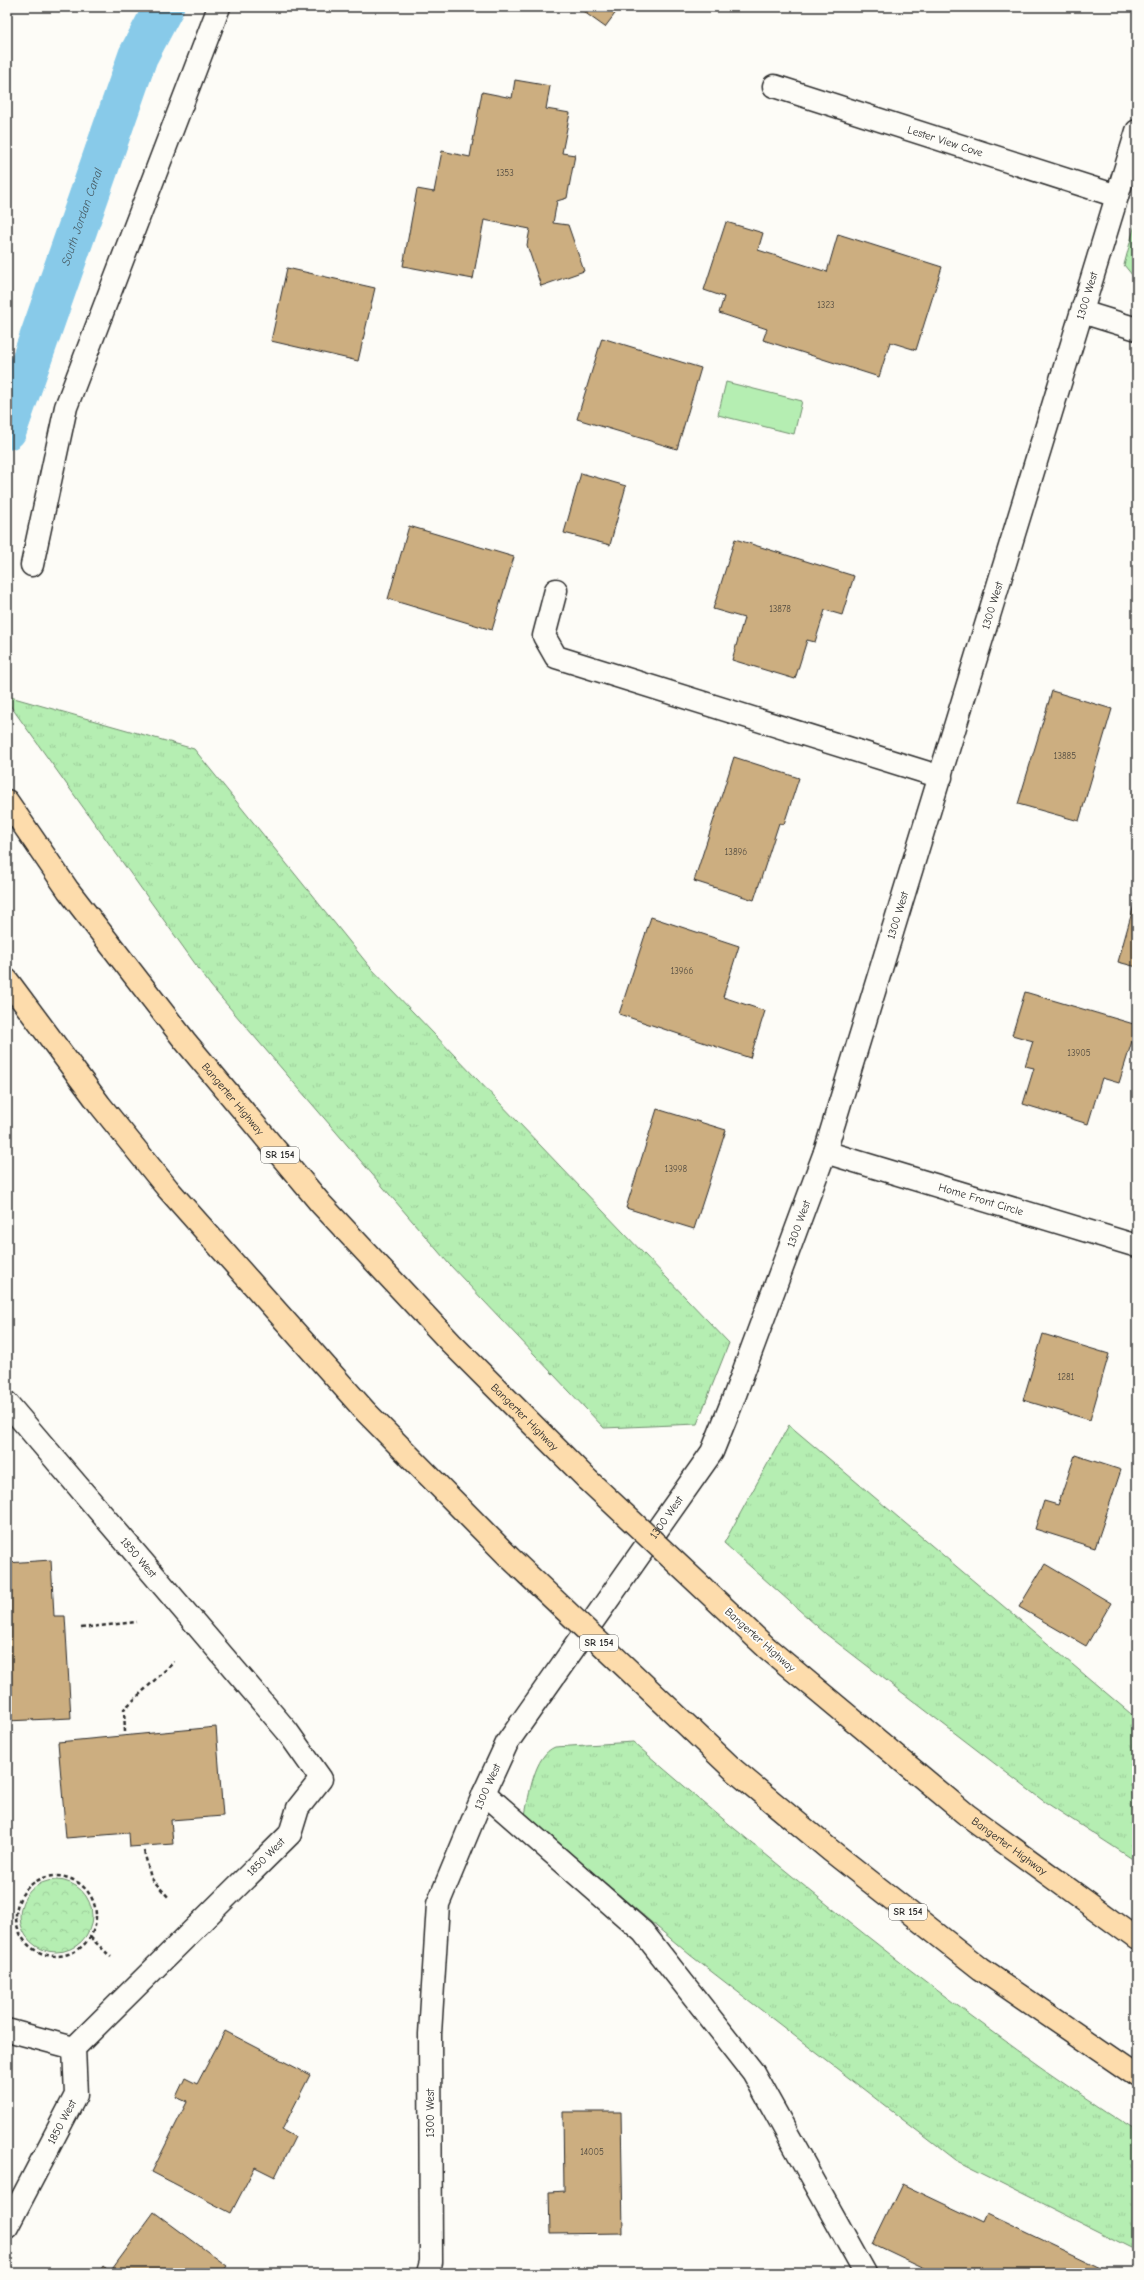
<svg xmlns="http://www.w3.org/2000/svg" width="1144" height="2280" viewBox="0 0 1144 2280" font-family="'Comic Neue',sans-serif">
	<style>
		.grass { fill: url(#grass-tufts); stroke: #708c6e }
		.forest { fill: url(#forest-crowns); stroke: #708c6e }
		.pitch { fill: #b5eeb2; stroke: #708c6e }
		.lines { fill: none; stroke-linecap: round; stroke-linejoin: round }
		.canal { stroke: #88cae9; stroke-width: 40 }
		.building { fill: #ccae80; stroke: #2b2b2b }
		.minor-casing { stroke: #2b2b2b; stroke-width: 25 }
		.highway-casing { stroke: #2b2b2b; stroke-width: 25 }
		.path { stroke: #2b2b2b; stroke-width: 2.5; stroke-dasharray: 4 3; stroke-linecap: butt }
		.minor { stroke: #fdfcf7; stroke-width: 22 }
		.highway { stroke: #fddcac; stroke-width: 22 }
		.highway-bridge-casing { stroke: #2b2b2b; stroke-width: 25; stroke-linecap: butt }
		.highway-bridge { stroke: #fddcac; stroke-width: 22 }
		.labels { text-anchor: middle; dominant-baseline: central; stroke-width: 4; stroke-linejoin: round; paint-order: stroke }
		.number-label { font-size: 9px; fill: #534c40 }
		.shield { fill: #fdfcf7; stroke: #6a6a68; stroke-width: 1 }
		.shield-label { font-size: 10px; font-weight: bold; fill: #2b2b2b }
		.street-label { font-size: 11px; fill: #2b2b2b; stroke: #fdfcf7 }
		.water-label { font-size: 12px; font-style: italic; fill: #475b64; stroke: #fdfcf7 }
	</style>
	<defs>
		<pattern id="grass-tufts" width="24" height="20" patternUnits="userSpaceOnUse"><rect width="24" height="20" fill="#b5eeb2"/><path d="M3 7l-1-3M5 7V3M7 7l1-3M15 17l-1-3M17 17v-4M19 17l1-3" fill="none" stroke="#9ccc99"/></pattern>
		<pattern id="forest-crowns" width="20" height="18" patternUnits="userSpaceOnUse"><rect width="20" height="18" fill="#b5eeb2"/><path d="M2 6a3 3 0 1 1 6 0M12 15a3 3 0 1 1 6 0" fill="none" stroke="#9ccc99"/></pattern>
	</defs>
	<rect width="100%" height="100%" fill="#fdfcf7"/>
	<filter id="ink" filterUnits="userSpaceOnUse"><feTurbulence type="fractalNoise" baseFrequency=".025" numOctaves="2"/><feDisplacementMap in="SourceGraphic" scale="8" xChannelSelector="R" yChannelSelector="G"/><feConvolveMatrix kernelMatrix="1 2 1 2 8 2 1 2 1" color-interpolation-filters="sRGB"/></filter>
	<g filter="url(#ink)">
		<!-- grass -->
		<g class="grass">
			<polygon points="7,696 194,749 370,967 729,1343 697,1424 604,1428 449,1264 211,986 7,701"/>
			<polygon points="789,1425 1137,1719 1137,1862 1042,1800 826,1634 724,1543"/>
			<path d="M633,1742c87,76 176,149 267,220 77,59 155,117 237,169v120l-182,-91 -265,-205 -165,-140c4,-19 9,-60 30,-68z"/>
		</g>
		<!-- forest -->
		<g class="forest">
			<polygon points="1137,217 1137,281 1124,265"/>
			<circle cx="56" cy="1916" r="36"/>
		</g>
		<!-- pitch -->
		<polygon class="pitch" points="726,382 802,401 794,434 718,415"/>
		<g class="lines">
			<!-- canal -->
			<path class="canal" id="s1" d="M7,430l131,-374 26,-49"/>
		</g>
		<!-- building -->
		<g class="building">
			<polygon points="577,7 620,7 605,27"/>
			<polygon points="515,80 550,86 546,109 570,113 562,153 575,155 567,198 557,201 553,223 568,225 584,271 541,286 527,245 530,229 484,220 473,279 403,266 417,189 434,192 442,151 470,157 482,92 512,98"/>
			<polygon points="726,222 763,233 758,250 827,272 838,234 942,267 916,350 890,342 879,377 763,340 767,329 719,313 724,297 704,290"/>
			<polygon points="287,268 375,288 358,361 271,341"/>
			<polygon points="602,338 701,368 677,449 577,419"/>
			<polygon points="581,473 626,486 610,545 564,533"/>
			<polygon points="409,526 514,557 492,630 388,599"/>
			<polygon points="735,539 854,576 842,615 825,610 815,642 807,640 795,679 732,660 744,618 713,609"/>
			<polygon points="1052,691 1112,709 1079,821 1018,804"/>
			<polygon points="734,757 799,778 784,824 779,823 754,900 694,881"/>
			<polygon points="1134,905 1137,906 1137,967 1118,962"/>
			<polygon points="651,917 739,946 723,997 765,1011 750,1058 619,1014"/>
			<polygon points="1025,992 1137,1025 1119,1083 1102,1078 1088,1124 1023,1104 1034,1068 1025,1066 1033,1041 1012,1035"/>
			<polygon points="657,1109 726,1130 694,1229 626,1208"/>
			<polygon points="1043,1334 1109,1354 1090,1420 1023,1400"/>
			<polygon points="1075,1455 1121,1470 1095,1548 1035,1529 1044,1501 1058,1505"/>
			<polygon points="51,1560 54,1616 65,1616 71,1718 7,1721 7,1563"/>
			<polygon points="1045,1564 1111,1603 1086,1646 1019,1607"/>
			<polygon points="216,1727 223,1816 171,1820 173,1844 130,1847 129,1833 66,1838 58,1742"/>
			<polygon points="225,2031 310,2075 282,2130 295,2137 275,2177 255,2167 231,2213 152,2172 187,2102 176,2097 185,2078 197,2084"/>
			<polygon points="563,2112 621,2112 623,2233 550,2234 549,2192 564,2191"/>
			<polygon points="902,2184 984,2223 988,2214 1112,2273 934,2273 873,2244"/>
			<polygon points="154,2212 227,2266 222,2273 98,2273 103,2266 110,2272"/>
		</g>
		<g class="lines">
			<!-- minor casing -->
			<g class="minor-casing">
				<g id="minor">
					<path id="s2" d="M774,86l343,110"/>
					<polyline points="1082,312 1137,329"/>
					<polyline points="32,565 66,407 219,7"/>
					<polyline points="556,590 544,636 556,657 941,777"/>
					<path id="s3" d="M825,1152l312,94"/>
					<path id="s4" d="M7,1403l280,328 34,48 -23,29 -8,26 -216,214 2,47 -69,132"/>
					<polyline points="484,1793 643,1932 753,2072 865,2273"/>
					<polyline points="7,2030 74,2048"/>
					<path id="s5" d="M428,2273l3,-11 -1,-228 8,-130 46,-111 23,-50 205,-291 21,-52 92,-248 312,-1021"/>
				</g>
			</g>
			<!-- highway casing -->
			<g class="highway-casing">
				<g id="highway">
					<path id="s6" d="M7,801l61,89 117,151 136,163 130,139 137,137"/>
					<polyline points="7,980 100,1105 168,1189 366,1412 507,1555"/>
					<path id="s7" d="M767,1648l200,167 170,124"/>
					<polyline points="692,1730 734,1770 830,1850 981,1969 1137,2076"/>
				</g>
			</g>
			<!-- path -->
			<g class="path">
				<polyline points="81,1628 137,1622"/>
				<polyline points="125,1732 124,1709 174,1662"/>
				<polyline points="144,1851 151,1878 169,1898"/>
				<circle cx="56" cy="1916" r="40"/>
				<polyline points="90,1937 111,1957"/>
			</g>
			<!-- minor -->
			<use href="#minor" class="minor"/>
			<!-- highway -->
			<use href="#highway" class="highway"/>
			<!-- highway-bridge casing -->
			<g class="highway-bridge-casing">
				<g id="highway-bridge">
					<polyline points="588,1480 767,1648"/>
					<polyline points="507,1555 692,1730"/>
				</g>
			</g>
			<!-- highway-bridge -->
			<use href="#highway-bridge" class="highway-bridge"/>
		</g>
	</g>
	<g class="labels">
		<!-- number labels -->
		<g class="number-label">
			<text x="505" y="173">1353</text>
			<text x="826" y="305">1323</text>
			<text x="780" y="609">13878</text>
			<text x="1065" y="756">13885</text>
			<text x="736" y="852">13896</text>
			<text x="682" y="971">13966</text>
			<text x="1079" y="1053">13905</text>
			<text x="676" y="1169">13998</text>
			<text x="1066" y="1377">1281</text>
			<text x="592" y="2152">14005</text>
		</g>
		<!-- shield labels -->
		<g class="shield">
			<rect x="261" y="1147" width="38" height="16" rx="3"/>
			<rect x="580" y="1635" width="38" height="16" rx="3"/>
			<rect x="889" y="1904" width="38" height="16" rx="3"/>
		</g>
		<g class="shield-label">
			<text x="280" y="1155">SR 154</text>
			<text x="599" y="1643">SR 154</text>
			<text x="908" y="1912">SR 154</text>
		</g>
		<!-- street labels -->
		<g class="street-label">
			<text stroke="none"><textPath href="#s2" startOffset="180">Lester View Cove</textPath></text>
			<text stroke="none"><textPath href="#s5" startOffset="2117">1300 West</textPath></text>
			<text stroke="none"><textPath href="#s5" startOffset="1793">1300 West</textPath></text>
			<text stroke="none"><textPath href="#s5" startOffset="1469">1300 West</textPath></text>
			<text stroke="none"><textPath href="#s6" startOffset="374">Bangerter Highway</textPath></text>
			<text stroke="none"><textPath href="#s3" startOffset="163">Home Front Circle</textPath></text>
			<text stroke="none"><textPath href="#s5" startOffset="1145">1300 West</textPath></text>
			<text stroke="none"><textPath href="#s6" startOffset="806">Bangerter Highway</textPath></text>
			<text stroke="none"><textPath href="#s5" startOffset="821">1300 West</textPath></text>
			<text stroke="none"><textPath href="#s4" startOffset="203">1850 West</textPath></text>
			<text transform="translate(760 1640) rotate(42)">Bangerter Highway</text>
			<text stroke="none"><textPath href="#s5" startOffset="497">1300 West</textPath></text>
			<text stroke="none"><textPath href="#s7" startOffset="313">Bangerter Highway</textPath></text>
			<text transform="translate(266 1857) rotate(-45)">1850 West</text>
			<text transform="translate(430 2113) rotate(-90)">1300 West</text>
			<text transform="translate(62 2122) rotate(-62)">1850 West</text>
		</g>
		<!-- water labels -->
		<g class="water-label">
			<text stroke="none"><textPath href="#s1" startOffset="226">South Jordan Canal</textPath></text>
		</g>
	</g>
	<!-- margin -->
	<rect width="1144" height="2280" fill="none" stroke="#fdfcf7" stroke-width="24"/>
	<rect x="12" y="12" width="1120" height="2256" fill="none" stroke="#2b2b2b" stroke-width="1.5" filter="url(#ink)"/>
</svg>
